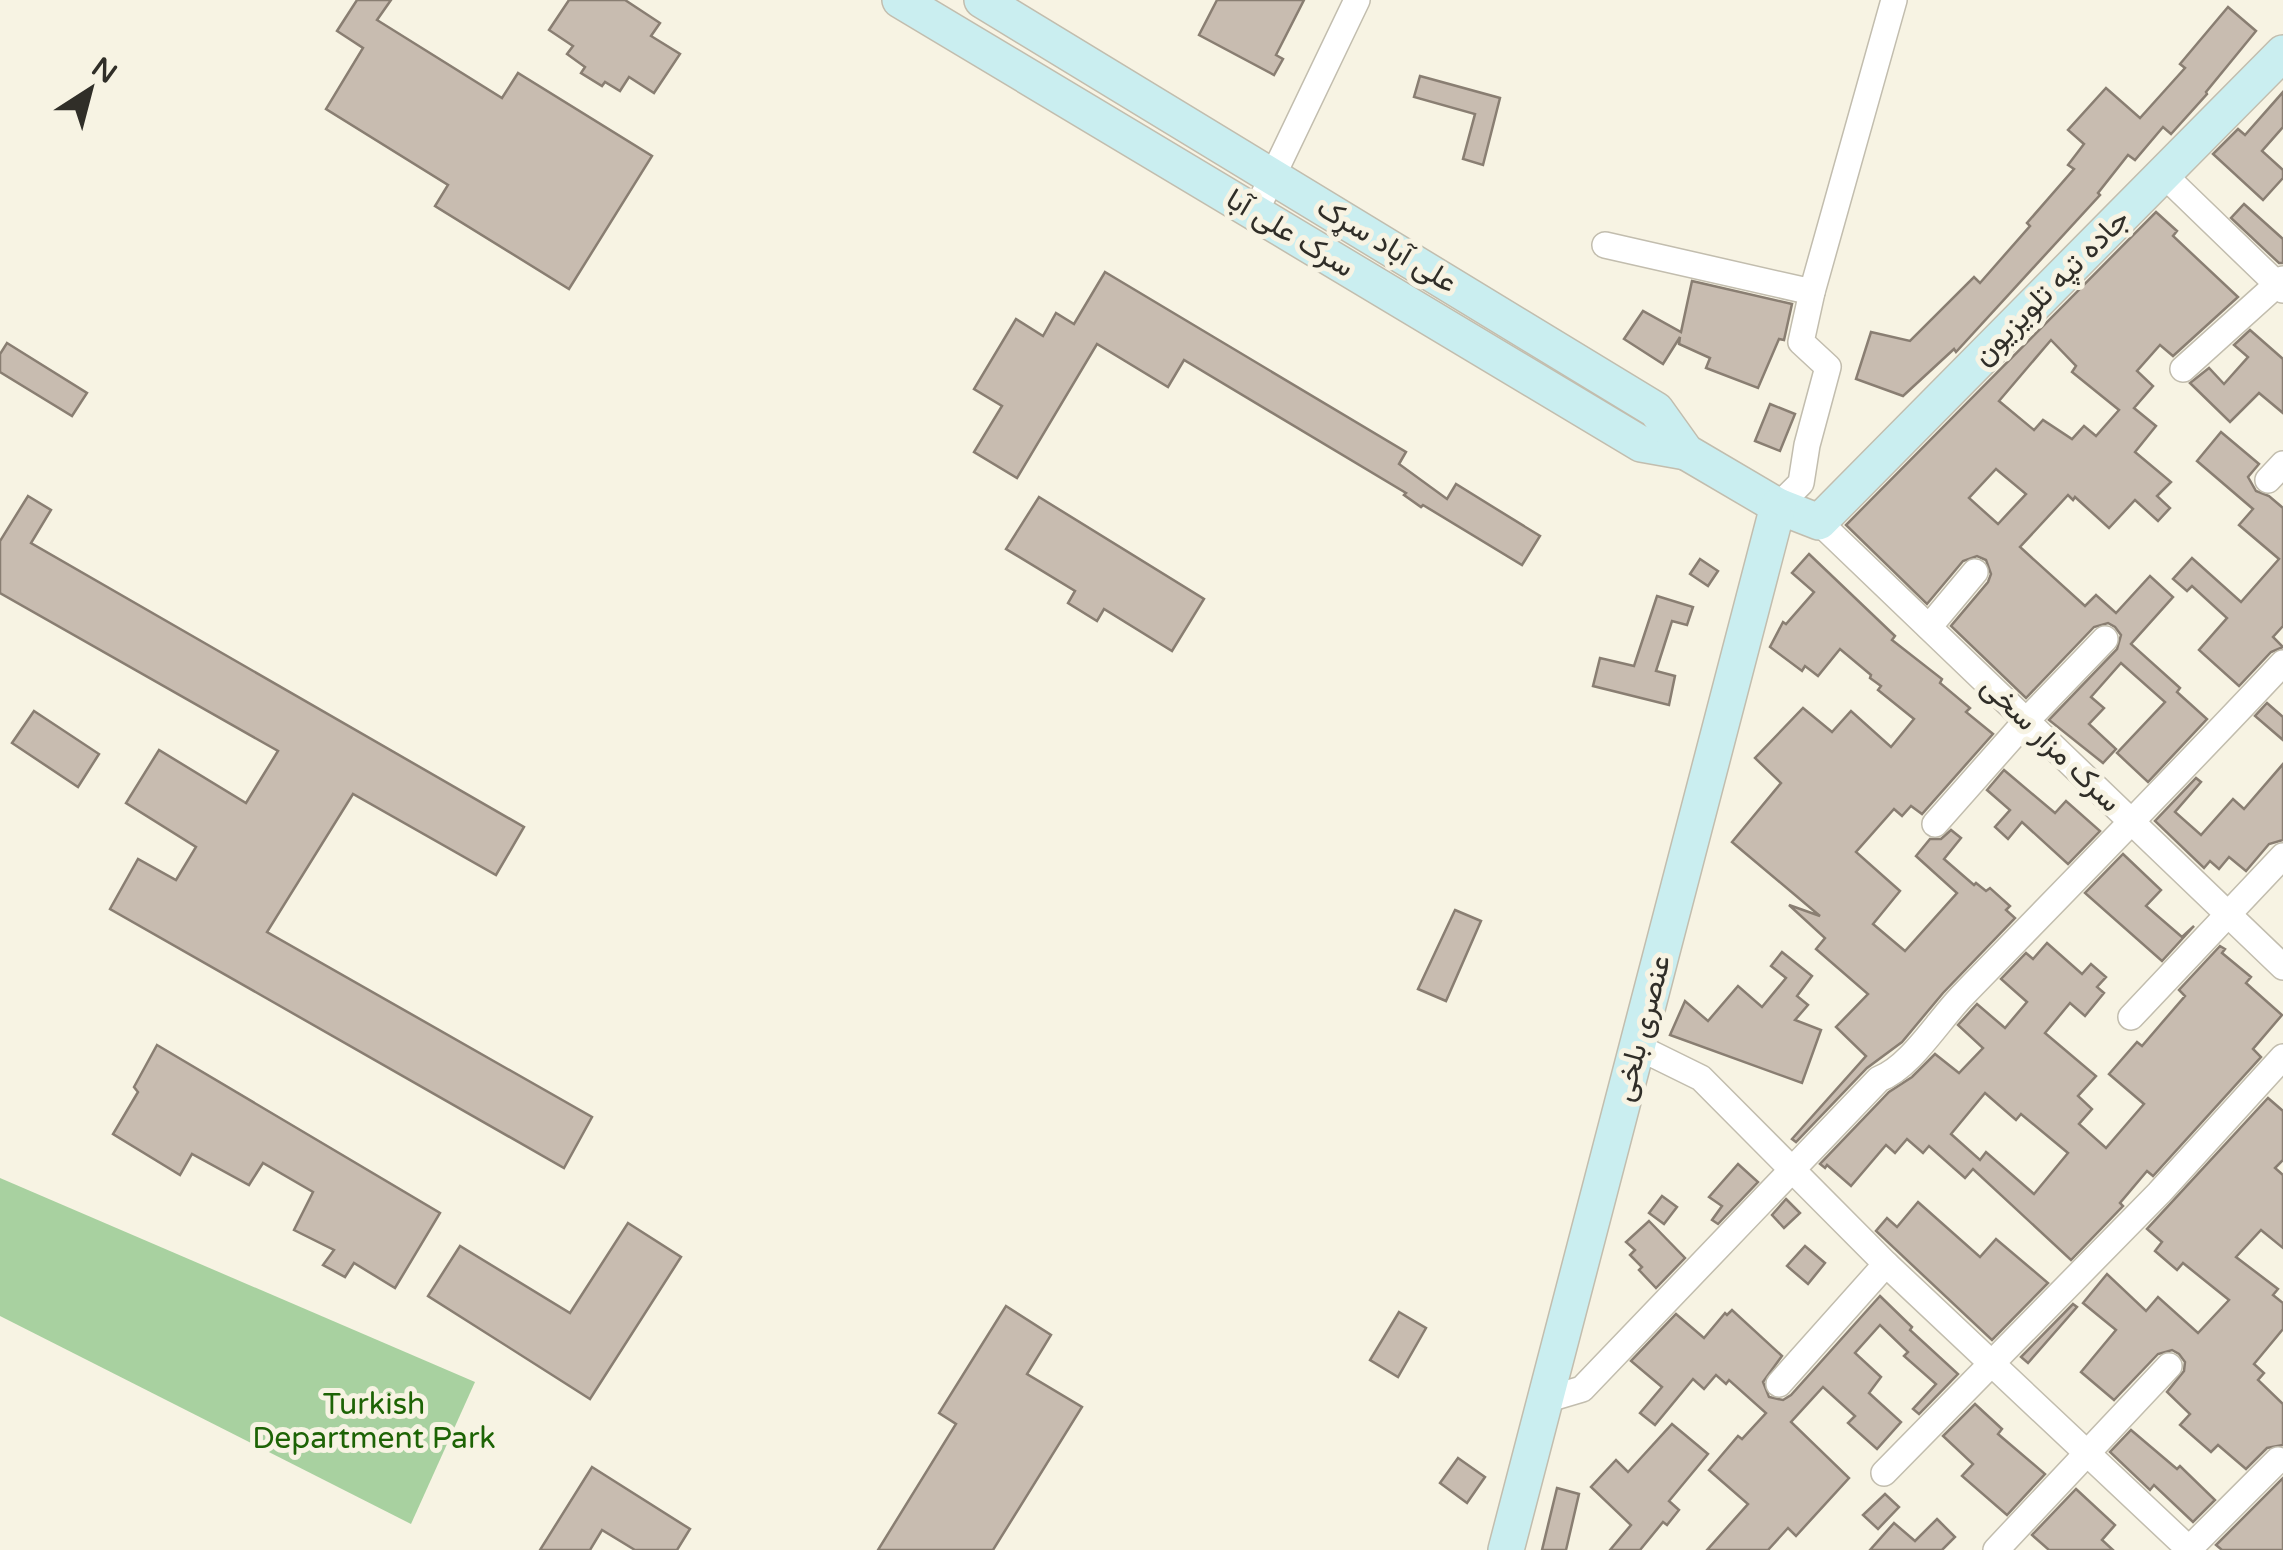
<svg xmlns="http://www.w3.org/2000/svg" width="2283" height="1550" viewBox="0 0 2283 1550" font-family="'Varela Round',Vazirmatn,sans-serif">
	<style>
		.green { fill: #a8d1a0 }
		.building { fill: #c8bcb0; stroke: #897e72; stroke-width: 2.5; fill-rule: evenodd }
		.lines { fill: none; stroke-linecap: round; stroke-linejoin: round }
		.street-casing { stroke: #c2bdae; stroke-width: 28 }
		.secondary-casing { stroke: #c2bdae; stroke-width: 38 }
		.street { stroke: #fff; stroke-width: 25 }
		.secondary { stroke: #caeef0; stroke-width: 35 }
		.labels { text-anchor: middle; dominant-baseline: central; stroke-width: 10; stroke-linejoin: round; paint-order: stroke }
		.street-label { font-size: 30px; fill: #302e28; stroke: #f7f3e3 }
		.park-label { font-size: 30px; fill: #1d6305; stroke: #f7f3e3 }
	</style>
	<rect width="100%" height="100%" fill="#f7f3e3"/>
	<!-- green -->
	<polygon class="green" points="0,1178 475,1382 411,1524 0,1316"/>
	<!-- building -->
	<g class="building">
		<polygon points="357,0 391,0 377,20 502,98 518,73 652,156 569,289 435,206 448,185 326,109 363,48 337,31"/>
		<polygon points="569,0 625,0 660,23 651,36 680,54 654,93 629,77 620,91 605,82 602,86 581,73 585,67 567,54 573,46 549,30"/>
		<polygon points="1217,0 1304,0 1276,55 1283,59 1274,75 1199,35"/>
		<polygon points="2228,7 2256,31 2206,92 2207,94 2171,134 2163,127 2135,160 2128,155 2098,193 2100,195 1956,352 1954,349 1903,396 1856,379 1871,332 1910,341 1974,277 1980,283 2030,226 2027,223 2074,169 2068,165 2084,144 2068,130 2106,88 2140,118 2185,68 2180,64"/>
		<polygon points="1420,76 1500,98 1483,165 1463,159 1475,114 1414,97"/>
		<polygon points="2283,92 2283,127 2262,151 2283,170 2283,178 2263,200 2213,154 2238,129 2245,135"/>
		<polygon points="2244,204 2283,239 2283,263 2279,263 2231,218"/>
		<path d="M2156,212l21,19 -4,5 65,61 -65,59 -13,-11 -23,26 16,15 -19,22 22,18 -21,26 36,30 -14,14 13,12 -12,13 -23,-21 -26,28 -34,-31 -2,3 -5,-5 -48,52 65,59 11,-11 20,18 34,-37 23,21 -42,47 49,44 -3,4 30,27 -59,63 -31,-29 48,-51 -44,-39 -30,34 13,11 -15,16 27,25 -13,14 -54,-43 68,-71 4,-14 -6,-8 -7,-4 -14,4 -68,71 -75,-72 37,-44 3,-8 -5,-14 -9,-4 -14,5 -36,43 -81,-79zM2051,340l25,26 -4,6 47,38 -23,26 -12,-10 -12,13 -29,-19 -9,10 -35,-29zM1996,469l30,25 -28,30 -29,-26z"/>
		<polygon points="1105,272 1406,452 1399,464 1447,499 1456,484 1540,536 1522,565 1423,505 1421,507 1404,495 1406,493 1184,360 1168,387 1097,344 1017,478 974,452 1002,406 974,389 1016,319 1043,336 1056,313 1074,324"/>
		<polygon points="1692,281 1792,304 1784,340 1779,339 1758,388 1706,368 1710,358 1679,344 1680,337 1663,364 1624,339 1643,311 1681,332"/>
		<polygon points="2250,330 2283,359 2283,413 2259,393 2230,422 2190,383 2209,368 2224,384 2248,357 2234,345"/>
		<polygon points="7,343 87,393 72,416 0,372 0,354"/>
		<polygon points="1770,404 1795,414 1780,451 1755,441"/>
		<polygon points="2221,432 2259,464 2248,477 2256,491 2269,496 2283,508 2283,626 2273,637 2283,647 2271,652 2239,686 2199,650 2227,618 2192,586 2187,591 2173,579 2192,558 2241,602 2279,559 2239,525 2253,509 2197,461"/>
		<polygon points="28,496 51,510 31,543 524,827 496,875 353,794 267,932 592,1117 564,1168 110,909 138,859 176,880 196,847 126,803 159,750 246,803 278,751 0,593 0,541"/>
		<polygon points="1039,497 1204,599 1172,651 1104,609 1097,621 1068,603 1075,591 1006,549"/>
		<polygon points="1809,554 1895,636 1892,640 1942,679 1940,683 1970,708 1966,712 1993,734 1922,814 1911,806 1902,816 1894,809 1856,852 1900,891 1873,924 1905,951 1957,893 1916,856 1930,839 1941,839 1951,830 1961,838 1944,859 1974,885 1976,883 1986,891 1990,888 2010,906 2006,910 2015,918 1943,993 1902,1042 1867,1068 1796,1142 1792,1139 1866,1056 1836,1027 1868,994 1816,949 1825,938 1789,905 1820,916 1732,842 1781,783 1755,758 1803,708 1832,732 1851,711 1891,747 1914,719 1878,690 1881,686 1870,678 1871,675 1840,649 1818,676 1805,666 1802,671 1770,647 1783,622 1786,624 1814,592 1792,573"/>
		<polygon points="1700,559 1718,571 1708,586 1690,574"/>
		<polygon points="1657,596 1693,607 1687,625 1672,621 1656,671 1675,676 1669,705 1593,686 1600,658 1634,666"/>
		<polygon points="2267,703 2283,717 2283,740 2255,716"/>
		<polygon points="34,711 99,754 78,787 12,743"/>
		<polygon points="2283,764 2283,840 2269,844 2246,871 2229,857 2219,869 2210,861 2204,868 2155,821 2196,778 2201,782 2175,812 2201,835 2233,799 2244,809"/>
		<polygon points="2004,770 2055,813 2066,801 2100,831 2068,864 2022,822 2008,839 1995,827 2010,810 1987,790"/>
		<polygon points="2123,854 2161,890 2146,906 2182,937 2194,926 2162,961 2085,893"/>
		<polygon points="1455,910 1481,921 1446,1001 1418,989"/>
		<path d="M2047,943l35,31 9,-10 15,13 -9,10 7,6 -19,23 -15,-13 -25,30 51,43 -18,20 14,13 -13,15 27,24 38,-44 -35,-30 28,-32 5,4 43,-50 -6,-6 41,-44 5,3 -3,4 29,24 -5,6 36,32 -29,34 8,8 -108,119 -6,-5 -27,32 3,3 -52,54 -98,-91 -8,9 -36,-32 -6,7 -16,-14 -12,14 -9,-8 -35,41 -24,-21 -2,3 -5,-4 69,-72 23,-15 23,-23 24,19 24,-25 -25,-23 19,-21 28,24 22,-26 -26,-23 25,-26 7,6zM1985,1093l31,27 5,-6 47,39 -34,41 -48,-42 -6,8 -29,-26z"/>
		<polygon points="1782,952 1812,976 1797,996 1808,1005 1795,1020 1821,1030 1802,1083 1670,1035 1685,1001 1708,1021 1738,986 1762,1007 1786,978 1771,966"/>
		<polygon points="157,1045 440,1213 395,1288 354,1263 345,1277 323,1265 334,1250 294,1230 313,1192 263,1163 249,1185 192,1154 180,1175 113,1134 138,1092 134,1087"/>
		<polygon points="2268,1098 2283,1111 2283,1160 2275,1168 2283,1175 2283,1248 2261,1230 2236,1257 2278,1289 2273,1295 2283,1303 2283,1329 2254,1364 2264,1373 2258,1380 2283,1404 2283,1445 2267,1448 2246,1469 2218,1445 2211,1452 2180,1425 2190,1414 2167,1392 2184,1371 2185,1362 2179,1354 2172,1350 2158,1354 2114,1400 2081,1372 2116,1330 2083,1303 2107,1274 2146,1311 2158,1297 2198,1333 2229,1300 2183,1263 2177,1270 2155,1251 2162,1242 2147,1229"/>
		<polygon points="1738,1164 1758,1182 1718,1224 1712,1220 1722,1206 1709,1197"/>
		<polygon points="1662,1196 1677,1207 1664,1224 1649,1213"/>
		<polygon points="1786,1199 1800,1213 1784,1228 1772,1215"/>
		<polygon points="1918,1202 1980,1257 1996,1239 2048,1283 1992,1340 1876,1231 1887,1218 1897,1227"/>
		<polygon points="1649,1221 1685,1258 1656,1288 1639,1270 1642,1267 1630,1255 1635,1250 1626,1242"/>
		<polygon points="628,1223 681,1257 590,1399 428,1296 460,1246 570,1313"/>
		<polygon points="1805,1246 1825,1263 1808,1284 1787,1266"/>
		<polygon points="1880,1296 1912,1327 1910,1330 1958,1374 1919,1414 1913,1409 1936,1384 1904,1356 1908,1352 1880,1325 1855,1353 1881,1377 1869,1393 1901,1422 1877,1449 1848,1423 1855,1416 1823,1387 1791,1422 1849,1478 1796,1536 1788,1528 1768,1550 1707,1550 1748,1504 1709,1470 1738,1436 1742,1439 1766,1413 1729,1380 1726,1384 1716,1375 1704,1389 1693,1379 1655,1425 1640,1413 1662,1387 1631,1361 1676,1314 1704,1338 1725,1313 1727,1315 1732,1310 1782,1356 1763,1382 1769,1397 1783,1400 1791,1395"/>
		<polygon points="2073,1304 2077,1307 2028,1363 2021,1357"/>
		<polygon points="1006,1306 1051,1335 1027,1374 1082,1407 993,1550 878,1550 956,1424 939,1413"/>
		<polygon points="1399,1312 1426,1328 1398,1377 1370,1360"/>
		<polygon points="1975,1404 2002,1429 1998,1434 2045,1474 2007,1515 1962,1476 1973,1464 1943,1436"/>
		<polygon points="1672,1424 1708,1454 1669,1501 1679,1510 1667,1525 1663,1522 1640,1550 1610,1550 1631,1525 1591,1487 1616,1460 1628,1472"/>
		<polygon points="2131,1430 2177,1469 2180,1466 2215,1500 2193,1522 2154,1485 2150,1490 2110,1452"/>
		<polygon points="1458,1458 1485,1477 1467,1503 1440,1483"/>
		<polygon points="592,1467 690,1529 677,1550 635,1550 602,1530 590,1550 540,1550"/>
		<polygon points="2283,1478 2283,1550 2222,1550 2216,1545"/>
		<polygon points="1557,1488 1579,1494 1566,1550 1542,1550"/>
		<polygon points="2076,1489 2115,1525 2102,1540 2113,1550 2049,1550 2032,1535"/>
		<polygon points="1885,1494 1899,1507 1878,1529 1863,1515"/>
		<polygon points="1937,1519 1955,1537 1942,1550 1870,1550 1894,1523 1915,1541"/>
	</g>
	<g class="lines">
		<!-- street casing -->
		<g class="street-casing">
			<g id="street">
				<polyline points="2163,174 2283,290"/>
				<polyline points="1255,213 1357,0"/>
				<polyline points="1605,245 1812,292"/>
				<polyline points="2183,369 2283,279"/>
				<polyline points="2268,480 2283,464"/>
				<polyline points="1778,506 1801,483 1807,445 1828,367 1801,342 1812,292 1894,0"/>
				<polyline points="1819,522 2283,967"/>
				<polyline points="1929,627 1975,572"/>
				<polyline points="1935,824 2027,720 2105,639"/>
				<polyline points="2131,1017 2283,856"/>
				<polyline points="1638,1047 1701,1078 1886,1264 2190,1550"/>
				<polyline points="1779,1384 1886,1264"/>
				<path d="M1545,1400l37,-11 297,-310c32,-12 60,-60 85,-85 107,-110 214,-219 319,-331"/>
				<polyline points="1884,1473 2159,1193 2283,1057"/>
				<polyline points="1996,1550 2169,1366"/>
				<polyline points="2188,1550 2278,1460"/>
			</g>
		</g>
		<!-- secondary casing -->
		<g class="secondary-casing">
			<g id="secondary">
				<polyline points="900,0 1641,444 1686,452"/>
				<polyline points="982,0 1656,410 1686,452 1778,506 1819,522 2283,53"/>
				<polyline points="1506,1550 1778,506"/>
			</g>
		</g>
		<!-- street -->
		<use href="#street" class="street"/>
		<!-- secondary -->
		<use href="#secondary" class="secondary"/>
	</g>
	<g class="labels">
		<!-- street labels -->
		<g class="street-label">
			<text transform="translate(1290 233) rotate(31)">سرک علی آبا</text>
			<text transform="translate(1387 245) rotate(31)">علی آباد سړک</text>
			<text transform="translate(2051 287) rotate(-45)">جاده تپه تلویزیون</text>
			<text transform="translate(2051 744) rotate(44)">سرک مزار سخی</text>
			<text transform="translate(1642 1028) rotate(-75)">عنصری بلخی</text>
		</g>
		<!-- park labels -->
		<g class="park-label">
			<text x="374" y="1404">Turkish<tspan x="374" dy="34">Department Park</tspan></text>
		</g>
	</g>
	<!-- north arrow -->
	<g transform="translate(90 90) rotate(36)" stroke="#f7f3e3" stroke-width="8" paint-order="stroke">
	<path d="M0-8L18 38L0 25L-18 38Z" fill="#302e28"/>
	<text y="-15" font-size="28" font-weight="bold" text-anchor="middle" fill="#302e28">N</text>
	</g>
</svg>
